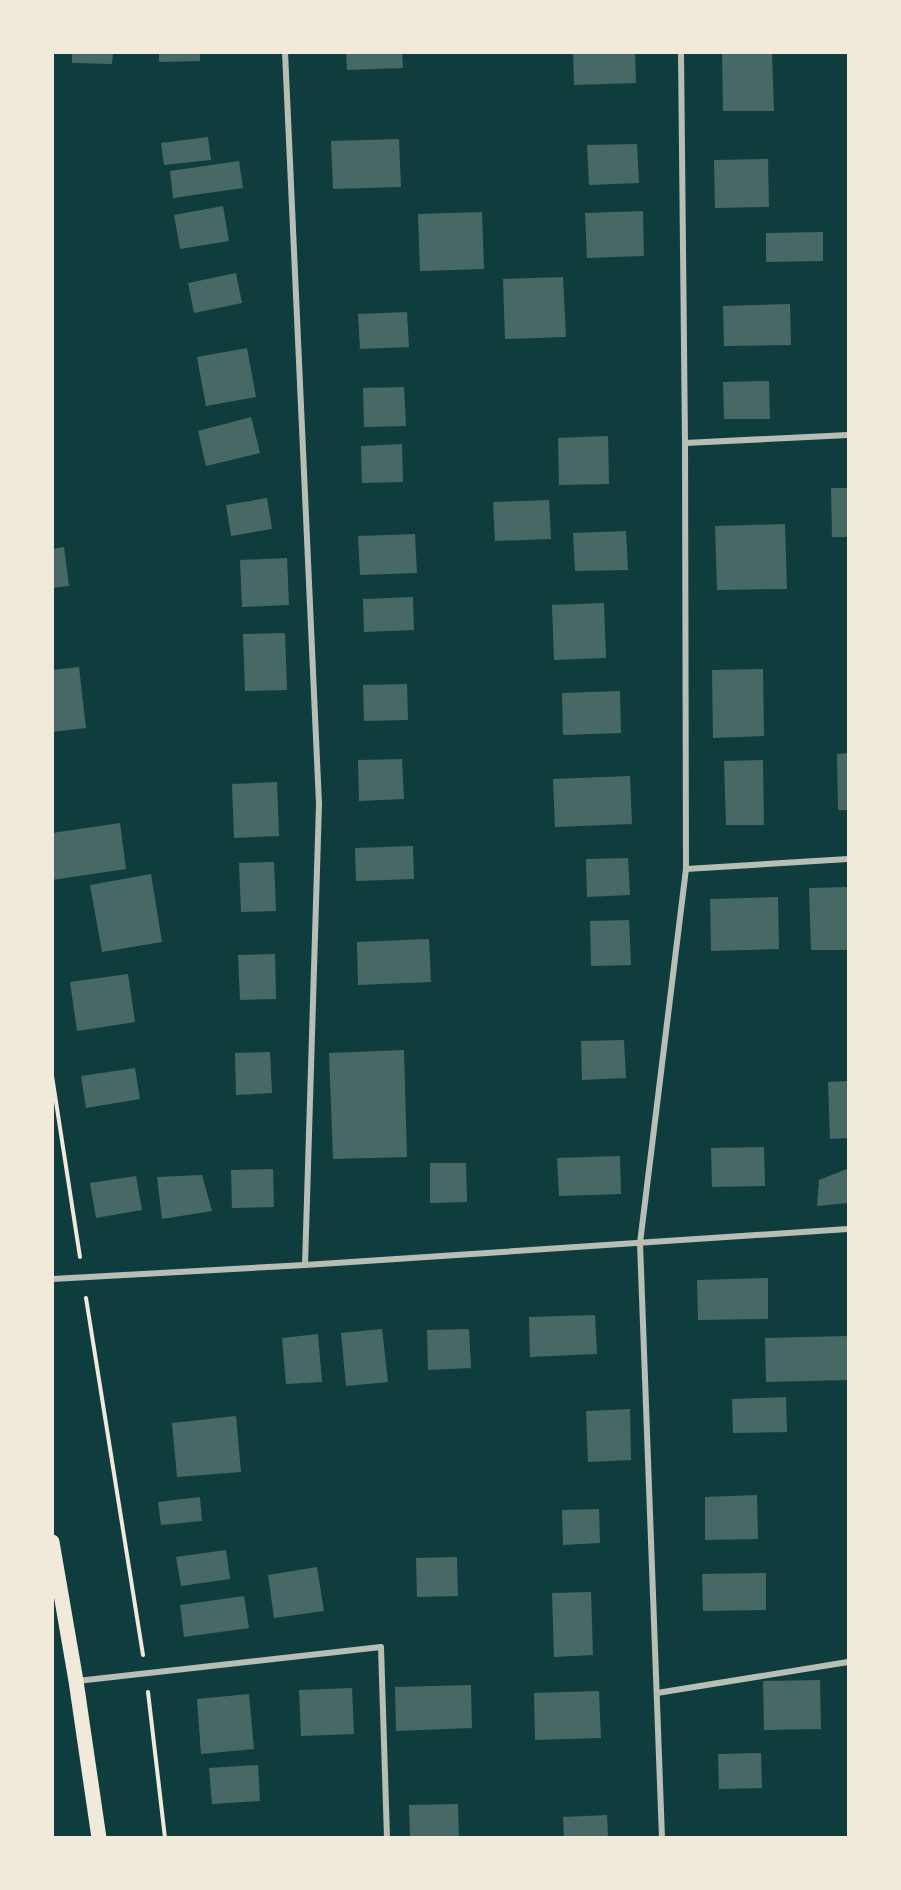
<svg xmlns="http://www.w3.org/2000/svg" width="901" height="1890" viewBox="0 0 901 1890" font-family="'Open Sans',sans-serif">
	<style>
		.building { fill: #486865 }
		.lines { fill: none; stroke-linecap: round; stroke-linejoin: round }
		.path { stroke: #f1e9da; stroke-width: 4 }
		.minor { stroke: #b8beb3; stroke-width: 6 }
		.primary { stroke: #f1e9da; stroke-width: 15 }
	</style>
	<rect width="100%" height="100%" fill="#0f3d3e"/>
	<!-- building -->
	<g class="building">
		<polygon points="72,52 113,52 112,64 72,63"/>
		<polygon points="159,52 200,52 200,61 159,62"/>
		<polygon points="346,52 402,52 403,68 347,70"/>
		<polygon points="573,52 635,52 636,83 574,85"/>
		<polygon points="722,52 772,52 774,111 723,111"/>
		<polygon points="208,137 211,160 164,165 161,143"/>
		<polygon points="399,139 401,187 333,189 331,141"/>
		<polygon points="637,144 639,183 589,185 587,145"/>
		<polygon points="768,159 769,207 715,208 714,160"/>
		<polygon points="239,161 243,188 173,198 170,171"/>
		<polygon points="223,206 229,241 180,249 174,215"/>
		<polygon points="643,211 644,256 587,258 585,213"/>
		<polygon points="482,212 484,269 420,271 418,214"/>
		<polygon points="823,232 823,261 766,262 766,233"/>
		<polygon points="236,273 242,303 194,313 188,283"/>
		<polygon points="563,277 566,337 505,339 503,279"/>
		<polygon points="790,304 791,345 724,346 723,306"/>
		<polygon points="407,312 409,347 360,349 358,314"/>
		<polygon points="247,348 256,397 206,406 197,357"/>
		<polygon points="769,381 770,419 724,419 723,382"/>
		<polygon points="404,387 406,426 364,427 363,388"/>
		<polygon points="251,417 260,453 206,466 198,431"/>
		<polygon points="608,436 609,484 559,485 558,438"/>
		<polygon points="402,444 403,482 362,483 361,446"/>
		<polygon points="831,488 848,488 848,537 832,537"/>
		<polygon points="267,498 272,529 231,536 226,505"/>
		<polygon points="549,500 551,539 495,541 493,502"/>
		<polygon points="785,524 787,589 717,590 715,526"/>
		<polygon points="626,531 628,570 575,571 573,533"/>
		<polygon points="415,534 417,573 360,575 358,536"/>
		<polygon points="64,547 69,586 52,588 52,549"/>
		<polygon points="287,558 289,605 242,607 240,560"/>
		<polygon points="413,597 414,630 364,632 363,599"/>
		<polygon points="604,603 606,658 554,660 552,605"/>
		<polygon points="285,633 287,690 245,691 243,634"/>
		<polygon points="79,667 86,728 52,732 52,670"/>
		<polygon points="763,669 764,736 713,738 712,670"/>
		<polygon points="407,684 408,720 364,721 363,685"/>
		<polygon points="620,691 621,733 563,735 562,693"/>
		<polygon points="848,753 848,810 838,810 837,754"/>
		<polygon points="402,759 404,799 359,801 358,760"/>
		<polygon points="763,760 764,825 726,825 724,761"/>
		<polygon points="630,776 632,824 555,827 553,779"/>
		<polygon points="277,782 279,836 234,838 232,784"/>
		<polygon points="120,823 126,869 52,880 52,833"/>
		<polygon points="413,846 414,879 356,881 355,848"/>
		<polygon points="628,858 630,895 587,897 586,859"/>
		<polygon points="274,862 276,911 241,912 239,863"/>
		<polygon points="151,874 162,942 102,952 90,885"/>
		<polygon points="848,887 848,950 811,950 809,888"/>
		<polygon points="778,897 779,949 711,951 710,899"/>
		<polygon points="629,920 631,965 591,966 590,921"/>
		<polygon points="429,939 431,982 358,985 357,942"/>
		<polygon points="275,954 276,999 240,1000 238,955"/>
		<polygon points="128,974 135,1022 77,1031 70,982"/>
		<polygon points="624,1040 626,1078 582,1080 581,1041"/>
		<polygon points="404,1050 407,1157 333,1159 329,1053"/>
		<polygon points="270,1052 272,1093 236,1095 235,1053"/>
		<polygon points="135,1068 140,1099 86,1108 81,1076"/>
		<polygon points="848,1081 848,1138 830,1139 828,1082"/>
		<polygon points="764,1147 765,1186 712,1187 711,1148"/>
		<polygon points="620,1156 621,1194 559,1196 557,1158"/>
		<polygon points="430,1163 466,1163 467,1202 430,1203"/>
		<polygon points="273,1169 274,1207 232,1208 231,1170"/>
		<polygon points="847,1169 848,1203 817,1206 819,1180"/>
		<polygon points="202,1175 212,1211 162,1219 157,1177"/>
		<polygon points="136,1176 142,1210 96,1218 90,1183"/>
		<polygon points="768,1278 768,1319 698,1320 697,1280"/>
		<polygon points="595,1315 597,1354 530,1357 529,1317"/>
		<polygon points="382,1329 388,1382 346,1386 341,1333"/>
		<polygon points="469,1329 471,1368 428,1370 427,1330"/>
		<polygon points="318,1334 322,1382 286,1384 282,1338"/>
		<polygon points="848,1336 848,1380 766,1382 765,1338"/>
		<polygon points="786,1397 787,1432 733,1433 732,1399"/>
		<polygon points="630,1409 631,1460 588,1462 586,1411"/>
		<polygon points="236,1416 241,1472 177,1477 172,1423"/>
		<polygon points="757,1495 758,1539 705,1540 705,1497"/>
		<polygon points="200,1497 202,1521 161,1525 158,1502"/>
		<polygon points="599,1509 600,1543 563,1545 562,1510"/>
		<polygon points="226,1550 230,1579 181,1586 176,1557"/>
		<polygon points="457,1557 458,1596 417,1597 416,1558"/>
		<polygon points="317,1567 324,1611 274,1618 268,1575"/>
		<polygon points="766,1573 766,1610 703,1611 702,1574"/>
		<polygon points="591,1592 593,1655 554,1657 552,1593"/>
		<polygon points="244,1596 249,1628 184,1637 180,1605"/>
		<polygon points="820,1680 821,1729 764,1730 763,1681"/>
		<polygon points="471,1685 472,1728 396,1731 395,1687"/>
		<polygon points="352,1688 354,1734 301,1736 299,1690"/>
		<polygon points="599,1691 601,1738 535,1740 534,1693"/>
		<polygon points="249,1694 254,1749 201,1754 197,1699"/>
		<polygon points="761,1753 762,1788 719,1789 718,1754"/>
		<polygon points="258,1765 260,1801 212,1804 209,1768"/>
		<polygon points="458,1804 459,1838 410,1838 409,1805"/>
		<polygon points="607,1815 608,1838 564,1838 563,1817"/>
	</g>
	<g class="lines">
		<!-- path -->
		<g class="path">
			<polyline points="52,1076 80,1257"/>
			<polyline points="86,1298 143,1655"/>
			<polyline points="148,1692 165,1838"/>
		</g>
		<!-- minor -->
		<g class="minor">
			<polyline points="285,52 319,804 305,1265"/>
			<polyline points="685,443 848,435"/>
			<polyline points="686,869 848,859"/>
			<polyline points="52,1279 305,1265 848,1229"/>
			<polyline points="77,1681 381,1647 387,1838"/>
			<polyline points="657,1693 848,1662"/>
			<polyline points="662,1838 640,1243 686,869 685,443 681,52"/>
		</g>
		<!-- primary -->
		<polyline class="primary" points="52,1542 76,1681 99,1838"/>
	</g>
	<!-- border -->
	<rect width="901" height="1890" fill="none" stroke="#f1e9da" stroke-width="108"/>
</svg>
